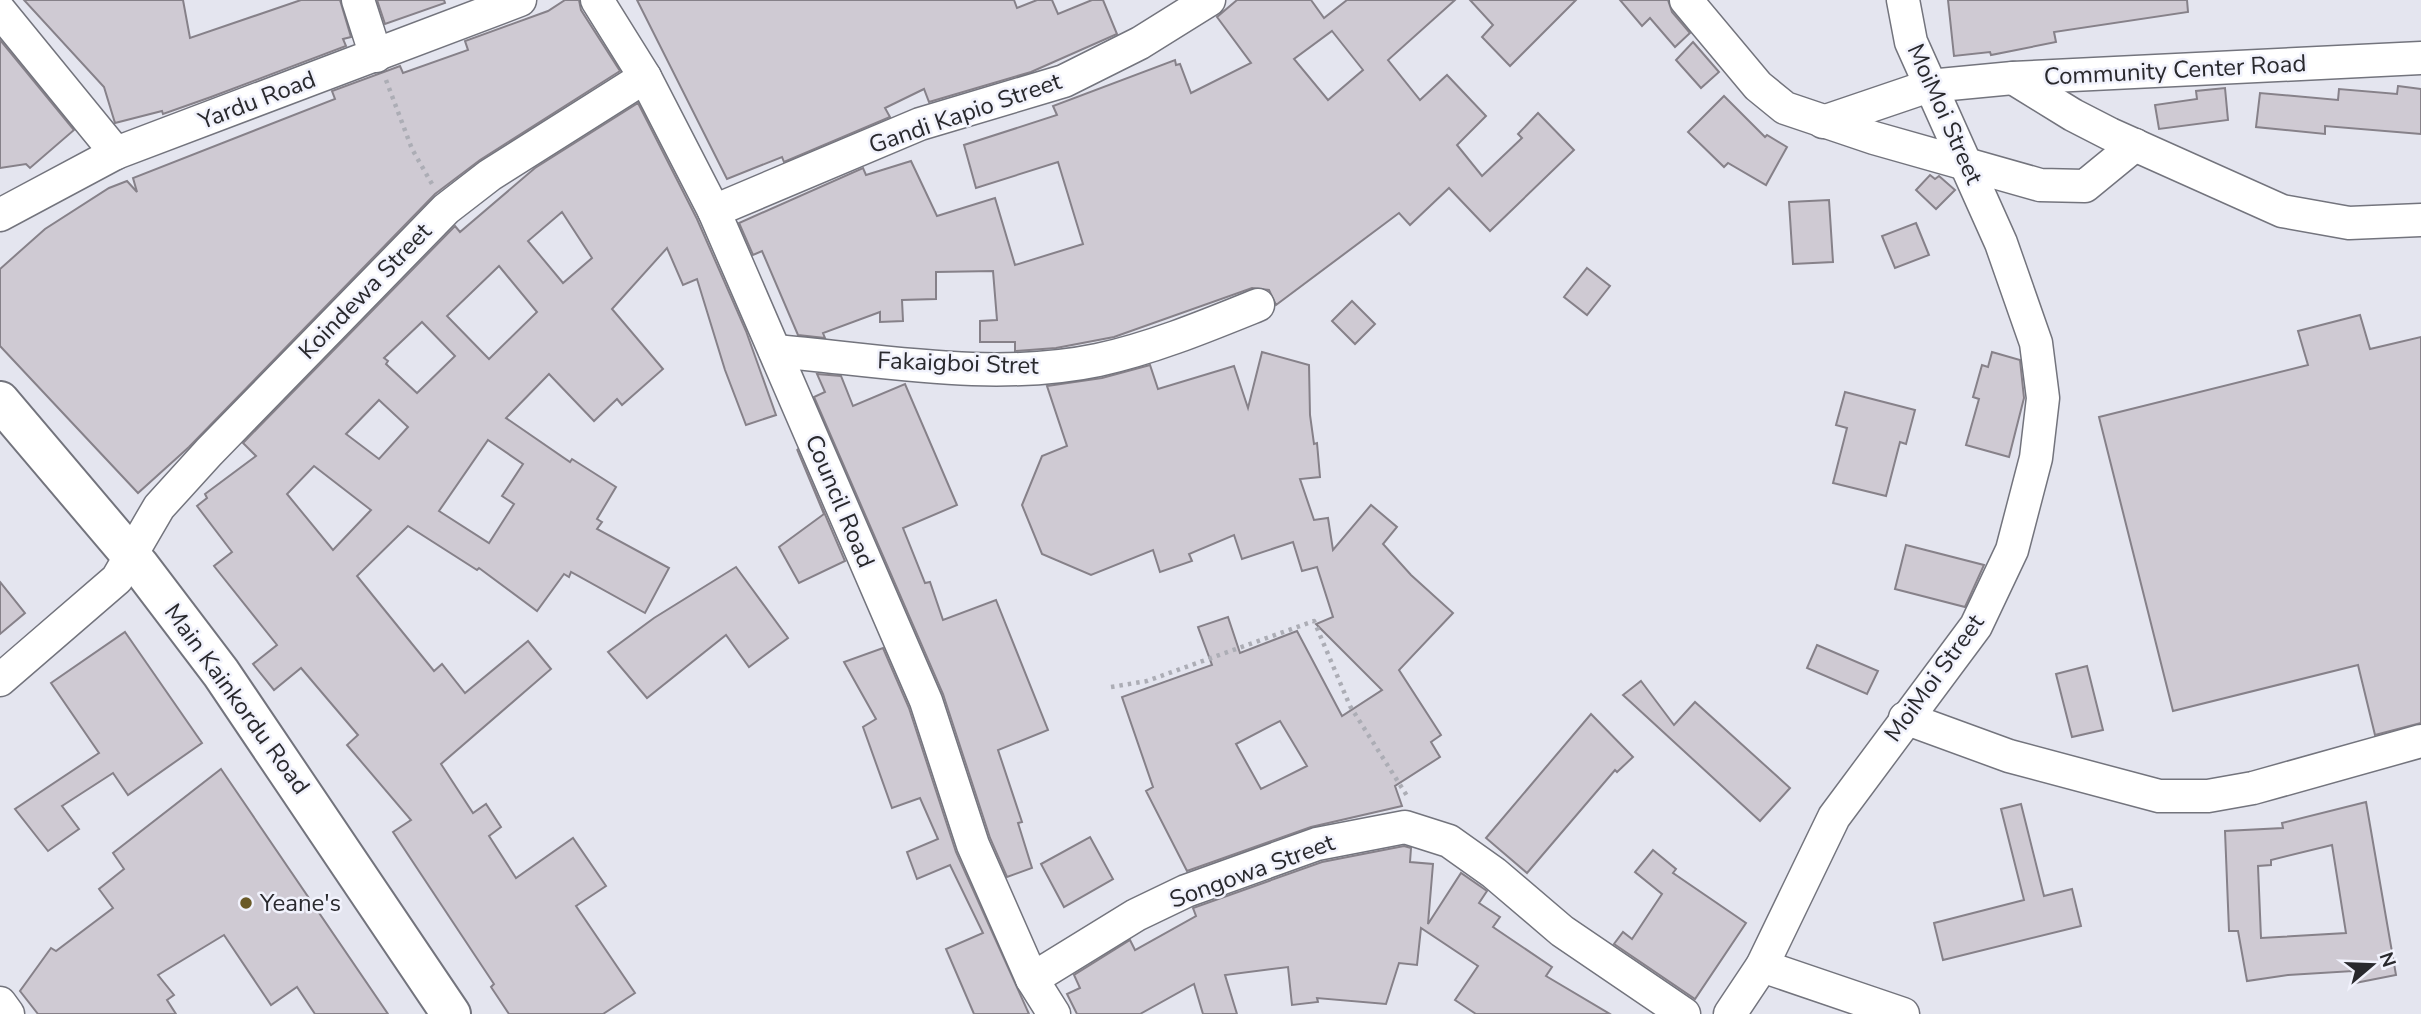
<svg xmlns="http://www.w3.org/2000/svg" width="2421" height="1014" viewBox="0 0 2421 1014" font-family="'Nunito Sans',sans-serif">
	<style>
		.building { fill: #cfcad3; stroke: #868189; stroke-width: 2; fill-rule: evenodd }
		.lines { fill: none; stroke-linecap: round; stroke-linejoin: round }
		.minor-casing { stroke: #73747d; stroke-width: 35 }
		.primary-casing { stroke: #73747d; stroke-width: 42 }
		.path { stroke: #acadb5; stroke-width: 4.5; stroke-dasharray: 3.5 5; stroke-linecap: butt }
		.minor { stroke: #fff; stroke-width: 32 }
		.primary { stroke: #fff; stroke-width: 38 }
		.poi-dot { fill: #6a5a27; stroke: #f1f2fc; stroke-width: 2.5 }
		.labels { text-anchor: middle; dominant-baseline: central; stroke-width: 5; stroke-linejoin: round; paint-order: stroke }
		.street-label { font-size: 24px; fill: #29292d; stroke: #f1f2fc }
		.poi-label { font-size: 24px; fill: #29292d; stroke: #f1f2fc; text-anchor: start }
	</style>
	<rect width="100%" height="100%" fill="#e4e5ef"/>
	<!-- building -->
	<g class="building">
		<polygon points="24,0 183,0 190,38 301,0 340,0 351,37 343,39 346,46 211,97 163,114 162,111 115,123 104,87"/>
		<polygon points="377,0 444,0 445,3 385,24"/>
		<polygon points="565,0 579,0 581,10 620,71 480,160 435,194 189,447 138,493 0,346 0,269 45,229 109,188 127,181 137,192 133,178 335,99 332,91 400,66 403,73 468,50 465,41 548,11"/>
		<polygon points="637,0 1014,0 1017,8 1037,0 1052,0 1058,14 1092,0 1103,0 1117,34 1031,72 929,102 924,89 885,108 890,117 784,162 782,157 727,179"/>
		<path d="M1237,0h74l13,18 23,-18h108l-67,60 32,40 27,-25 39,41 -29,29 25,31 40,-38 -4,-4 20,-21 36,37 -84,81 -41,-43 -39,37 -11,-12 -123,92 -7,-15 -17,-2 -138,49 -58,11 -41,3v-9h-35v-21l17,-1 -4,-49 -57,1v27l-34,1 1,21 -23,1v-10l-57,21 2,5 -27,-3 -36,-84 -9,4 -14,-32 124,-55 3,7 45,-14 26,55 58,-18 20,67 68,-21 -25,-82 -82,26 -12,-43 93,-30 -4,-9 122,-46 1,5 4,-1 11,29 60,-30 -34,-46zM1332,31l31,39 -35,30 -34,-41z"/>
		<polygon points="1470,0 1576,0 1510,66 1482,37 1493,25"/>
		<polygon points="1620,0 1668,0 1672,12 1690,33 1675,47 1650,18 1642,26"/>
		<polygon points="1948,0 2187,0 2188,12 2054,32 2056,42 1991,55 1990,52 1954,56"/>
		<polygon points="0,40 74,130 30,168 26,164 0,168"/>
		<polygon points="1693,42 1719,72 1701,88 1676,60"/>
		<polygon points="2398,86 2421,89 2421,134 2325,126 2325,134 2256,127 2260,93 2338,100 2339,89 2397,94"/>
		<polygon points="2225,88 2228,120 2159,129 2155,105 2197,99 2196,91"/>
		<polygon points="1724,96 1765,137 1767,135 1787,147 1766,185 1728,163 1724,167 1688,132"/>
		<path d="M638,103l59,116 49,112 30,84 -30,10 -21,-55 -28,-91 -14,6 -16,-37 -55,61 51,60 -41,36 -5,-6 -23,22 -45,-47 -43,44 64,44 2,-3 44,28 -19,32 5,3 -5,7 72,39 -24,45 -74,-41 -2,5 -5,-3 -27,37 -58,-43 -2,2 -69,-44 -51,50 77,95 8,-7 23,29 63,-52 23,28 -110,95 32,49 13,-9 15,23 -12,9 27,42 57,-40 33,48 -30,20 59,87 -32,21h-94l-18,-27 3,-3 -101,-152 18,-12 -64,-75 11,-10 -57,-67 -27,22 -21,-26 24,-19 -63,-79 18,-14 -35,-46 10,-8 -2,-4 51,-38 -13,-13 212,-217 5,6 75,-64zM562,212l30,46 -29,25 -35,-42zM499,266l38,46 -48,47 -42,-43zM422,322l33,34 -38,37 -31,-29 2,-3 -4,-3zM379,400l29,27 -29,32 -33,-25zM488,440l35,24 -21,32 12,8 -25,39 -50,-32zM314,466l57,44 -38,40 -46,-56z"/>
		<polygon points="1930,175 1935,179 1939,176 1955,190 1936,209 1916,190"/>
		<polygon points="1829,200 1833,262 1793,264 1789,202"/>
		<polygon points="1916,223 1929,255 1895,268 1882,236"/>
		<polygon points="1587,268 1610,286 1587,315 1564,297"/>
		<polygon points="1352,301 1375,324 1355,344 1332,321"/>
		<polygon points="2360,315 2370,349 2421,337 2421,723 2375,735 2358,665 2173,711 2099,417 2308,365 2298,331"/>
		<path d="M1262,352l47,13 1,50 4,29 3,-1 3,34 -20,2 14,41 14,-2 5,32 38,-45 26,22 -14,17 28,31 42,38 -54,57 42,65 -10,7 9,15 -45,29 7,20 -91,21 -124,44 -41,-80 7,-4 -31,-90 90,-32 -14,-38 30,-10 12,36 57,-22 45,85 40,-26 -66,-66 17,-7 -16,-50 -15,4 -9,-29 -51,17 -8,-24 -45,19 3,7 -32,11 -7,-22 -62,25 -49,-21 -20,-49 20,-49 25,-10 -20,-60 55,-8 48,-13 8,24 76,-23 14,42zM1280,721l27,45 -46,23 -25,-45z"/>
		<polygon points="1992,352 2020,360 2024,398 2009,457 1966,445 1979,399 1973,397 1982,365 1988,367"/>
		<polygon points="817,374 841,376 853,406 905,384 957,505 903,528 925,583 930,582 943,620 996,600 1048,730 998,750 1022,822 1018,823 1032,868 1007,877 990,838 943,694 814,397 825,392"/>
		<polygon points="1845,392 1915,410 1906,444 1900,442 1886,496 1833,483 1847,428 1836,425"/>
		<polygon points="797,449 845,561 799,583 779,547 824,514"/>
		<polygon points="1906,545 1984,565 1965,607 1895,589"/>
		<polygon points="736,567 788,638 749,667 726,635 647,698 608,652 654,618"/>
		<polygon points="0,582 25,613 0,634"/>
		<polygon points="125,632 202,743 128,795 113,773 62,806 79,829 48,851 15,809 99,753 51,683"/>
		<polygon points="1817,645 1878,671 1867,694 1807,668"/>
		<polygon points="883,648 909,708 956,852 1029,1014 974,1014 946,949 983,933 950,865 917,879 907,852 938,839 920,798 892,808 863,727 876,719 844,662"/>
		<polygon points="2087,666 2103,730 2072,737 2056,674"/>
		<polygon points="1641,681 1674,725 1695,702 1790,788 1760,821 1623,695"/>
		<polygon points="1591,714 1633,757 1617,772 1615,770 1527,873 1486,838"/>
		<polygon points="221,769 388,1014 315,1014 297,987 271,1005 224,935 158,975 174,995 167,1000 176,1014 38,1014 20,991 51,948 56,951 113,908 99,889 124,869 113,853"/>
		<path d="M2366,802l30,173 -41,8 -2,-12 -65,4 -41,6 -9,-50h-9l-4,-100 58,-3 -1,-5zM2332,845l14,88 -85,5 -3,-72 13,-1v-5z"/>
		<polygon points="2021,804 2044,896 2072,889 2081,926 1943,960 1934,923 2024,900 2001,809"/>
		<polygon points="1090,837 1113,879 1064,907 1041,864"/>
		<polygon points="1404,846 1411,848 1410,862 1433,864 1428,924 1461,873 1487,891 1479,903 1500,917 1493,927 1552,967 1546,976 1610,1014 1476,1014 1455,1000 1478,966 1421,928 1417,965 1399,963 1386,1004 1317,998 1318,1002 1292,1005 1288,967 1225,975 1237,1014 1203,1014 1194,984 1140,1014 1077,1014 1067,994 1080,988 1074,975 1130,940 1135,950 1196,916 1193,908 1322,862"/>
		<polygon points="1653,850 1676,869 1673,873 1746,923 1695,999 1614,944 1623,932 1632,939 1662,894 1635,872"/>
	</g>
	<g class="lines">
		<!-- minor casing -->
		<g class="minor-casing">
			<g id="minor">
				<polyline points="358,0 376,56"/>
				<polyline points="597,0 645,77 714,211 926,701 973,845 1032,979 1054,1014"/>
				<polyline points="1686,0 1758,86 1785,108 1874,138 2040,185 2085,186 2135,145"/>
				<polyline points="0,11 116,153"/>
				<polyline points="2013,78 2073,115 2110,134 2282,211 2349,223 2421,220"/>
				<polyline points="1823,122 1929,86 2013,78 2421,58"/>
				<polyline points="714,211 920,124 1064,81 1140,43 1209,0"/>
				<polyline points="0,215 116,153 520,0"/>
				<path d="M775,351c105,9 218,31 323,9 55,-12 108,-34 160,-55"/>
				<polyline points="0,680 117,579 159,507 209,452 446,209 490,175 645,77"/>
				<polyline points="1905,718 2009,756 2159,796 2208,796 2253,788 2421,741"/>
				<polyline points="1762,966 1903,1014"/>
				<polyline points="1032,979 1136,915 1186,891 1317,844 1405,827 1449,841 1494,873 1562,931 1684,1014"/>
				<polyline points="0,1003 8,1014"/>
				<polyline points="1730,1014 1762,966 1834,817 1976,626 2012,550 2036,458 2043,398 2036,343 2001,243 1911,42 1903,0"/>
			</g>
		</g>
		<!-- primary casing -->
		<g class="primary-casing">
			<polyline id="primary" points="0,401 139,565 221,673 451,1014"/>
		</g>
		<!-- path -->
		<g class="path">
			<polyline points="386,80 412,149 432,184"/>
			<polyline points="1111,687 1147,681 1314,621 1350,706 1409,799"/>
		</g>
		<!-- minor -->
		<use href="#minor" class="minor"/>
		<!-- primary -->
		<use href="#primary" class="primary"/>
	</g>
	<!-- markers -->
	<circle class="poi-dot" cx="246" cy="903" r="7"/>
	<g class="labels">
		<!-- street labels -->
		<g class="street-label">
			<text transform="translate(2175 70) rotate(-3)">Community Center Road</text>
			<text transform="translate(257 100) rotate(-21)">Yardu Road</text>
			<text transform="translate(965 113) rotate(-19)">Gandi Kapio Street</text>
			<text transform="translate(1945 114) rotate(66)">MoiMoi Street</text>
			<text transform="translate(365 291) rotate(-46)">Koindewa Street</text>
			<text transform="translate(958 363) rotate(2)">Fakaigboi Stret</text>
			<text transform="translate(840 501) rotate(67)">Council Road</text>
			<text transform="translate(1934 678) rotate(-54)">MoiMoi Street</text>
			<text transform="translate(237 699) rotate(54)">Main Kainkordu Road</text>
			<text transform="translate(1252 871) rotate(-20)">Songowa Street</text>
		</g>
		<!-- poi labels -->
		<g class="poi-label">
			<text x="260" y="903">Yeane's</text>
		</g>
	</g>
	<!-- north arrow -->
	<g transform="translate(2372 965) rotate(71)" stroke="#f1f2fc" stroke-width="5" paint-order="stroke">
	<path d="M0-5L12 26L0 18L-12 26Z" fill="#29292d"/>
	<text y="-10" font-size="19" font-weight="bold" text-anchor="middle" fill="#29292d">N</text>
	</g>
</svg>
